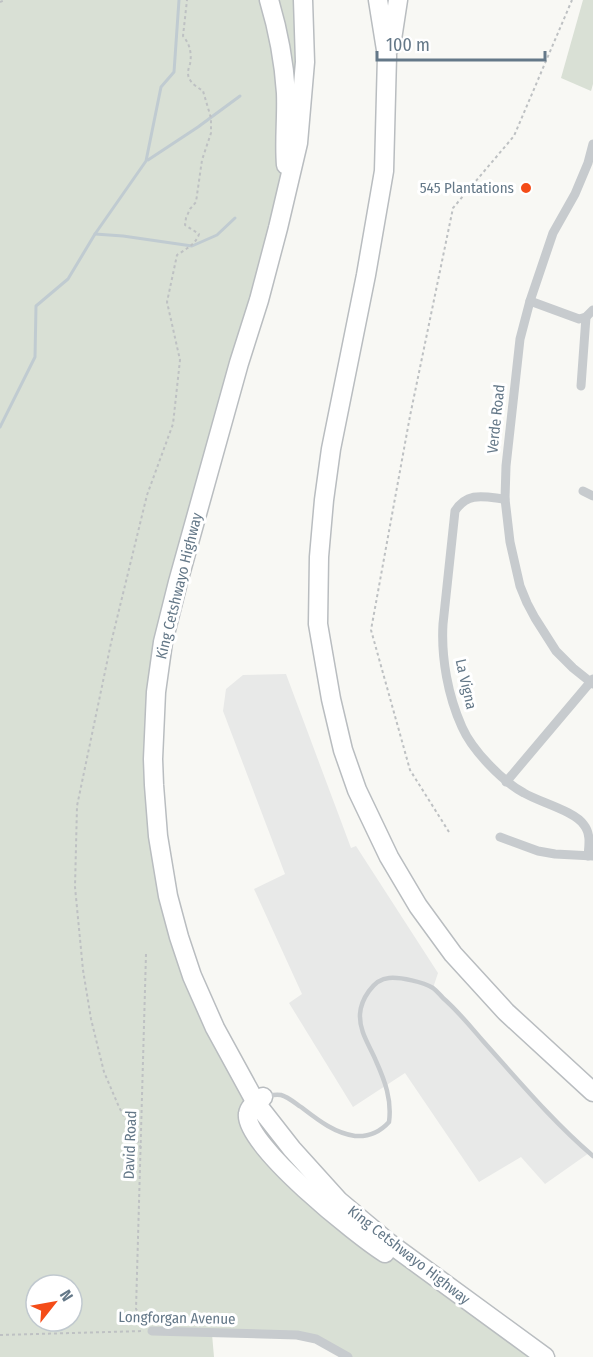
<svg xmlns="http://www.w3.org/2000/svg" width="593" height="1357" viewBox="0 0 593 1357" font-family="'Fira Sans Condensed',sans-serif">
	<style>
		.built { fill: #e8e9e8 }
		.green { fill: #d9e0d5; fill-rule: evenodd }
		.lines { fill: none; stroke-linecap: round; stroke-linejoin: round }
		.stream { stroke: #c0cbd1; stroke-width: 3 }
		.motorway-casing { stroke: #b9bdc0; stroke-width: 21 }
		.path { stroke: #bec1c3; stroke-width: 2; stroke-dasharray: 3 3; stroke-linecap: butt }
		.service { stroke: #c7cbce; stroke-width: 4.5 }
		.minor { stroke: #c7cbce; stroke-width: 9 }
		.motorway { stroke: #fff; stroke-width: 18 }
		.poi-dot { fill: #f44c18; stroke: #fff; stroke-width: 2 }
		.labels { text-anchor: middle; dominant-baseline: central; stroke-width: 6; stroke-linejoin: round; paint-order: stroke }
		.poi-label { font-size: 15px; fill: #647888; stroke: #fff; text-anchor: end }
		.street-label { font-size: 15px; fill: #647888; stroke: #fff }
	</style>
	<rect width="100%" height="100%" fill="#f8f8f4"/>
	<!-- built -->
	<polygon class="built" points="286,674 351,848 356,846 438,973 433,988 571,1136 589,1153 545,1184 521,1157 479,1182 405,1073 353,1107 289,1003 302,994 254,889 285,874 223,711 226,689 243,675"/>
	<!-- green -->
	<g class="green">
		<path d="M0,0h303l-2,117 -145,575 12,203 71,178 100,128 206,156h-197l-32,-18 -104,-5 2,23h-214zM36,1285h36v36h-36z"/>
		<polygon points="583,0 593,0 593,84 591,91 561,78"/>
	</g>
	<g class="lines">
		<!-- stream -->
		<g class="stream">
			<polyline points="148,160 198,127 240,96"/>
			<polyline points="95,234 123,236 192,246 217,235 235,218"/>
			<polyline points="0,427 35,357 36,306 68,279 95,234 146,161 161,87 174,72 179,0"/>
		</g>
		<!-- motorway casing -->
		<g class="motorway-casing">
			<g id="motorway">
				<path d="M269,0c9,30 15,62 17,93 1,24 -2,48 0,72"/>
				<polyline points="303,0 305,62 298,143 278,228 259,300 239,363 178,582 163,642 156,692 153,759 154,785 158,836 168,896 179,937 192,976 215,1028 256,1103 292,1149 339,1201 389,1243 545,1357"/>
				<polyline points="378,0 387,56 384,171 366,275 331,449 324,500 319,557 318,624 331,699 343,750 357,790 389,857 418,906 453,954 506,1012 593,1092"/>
				<polyline points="391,46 398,0"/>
				<path d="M263,1097c-6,5 -14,9 -15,17 -5,30 111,123 137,139"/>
			</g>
		</g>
		<!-- path -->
		<g class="path">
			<polyline points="0,2 5,0"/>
			<polyline points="449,832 410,770 371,630 410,416 453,208 514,136 572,0"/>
			<polyline points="146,954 136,1309 147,1324"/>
			<path d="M141,1148l-22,-41 -15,-35 -13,-53 -8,-49 -8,-83 2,-81 34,-163 36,-148 26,-71 7,-64 -13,-58 10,-47c9,-6 19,-11 22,-21l-14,-9 1,-7 4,-9 6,-7 6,-42 9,-27v-15l-8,-27c-6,-4 -15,-9 -15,-18 0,-3 1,-6 2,-9 2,-10 0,-20 -7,-28l4,-36"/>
			<polyline points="0,1335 144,1331"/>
		</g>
		<!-- service -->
		<path class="service" d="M267,1096c5,-1 9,-2 14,-1 7,2 14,8 20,12 17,13 33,26 54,29 14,1 25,-4 34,-14 3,-22 -4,-41 -13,-61 -6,-15 -17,-29 -16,-47 1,-14 13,-35 29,-36 12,-1 34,4 44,10 4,3 7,7 10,10 15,13 27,28 40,43 35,39 70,81 110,115"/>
		<!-- minor -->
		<g class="minor">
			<polyline points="593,144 588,163 575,194 553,233 530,301 520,339 506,466 505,499 510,542 520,586 527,603 535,618 556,651 573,668 593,684"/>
			<polyline points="530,301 579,319 586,317 593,310"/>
			<polyline points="581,386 586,317"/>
			<polyline points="583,491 593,496"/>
			<path d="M505,499c-20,-2 -37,-8 -50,12l-12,113c-2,34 5,72 19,103 10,23 40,54 62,66 15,9 51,18 60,32 7,9 5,20 4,31"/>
			<polyline points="506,782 593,679"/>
			<polyline points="500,837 538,851 555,854 593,856"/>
			<polyline points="152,1331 297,1335 316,1339 348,1357"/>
		</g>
		<!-- motorway -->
		<use href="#motorway" class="motorway"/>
	</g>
	<!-- markers -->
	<circle class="poi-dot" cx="526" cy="188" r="6"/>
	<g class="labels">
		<!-- poi labels -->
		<g class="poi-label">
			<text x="514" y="188">545 Plantations</text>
		</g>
		<!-- street labels -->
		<g class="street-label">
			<text transform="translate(496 419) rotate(-84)">Verde Road</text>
			<text transform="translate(179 586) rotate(-76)">King Cetshwayo Highway</text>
			<text transform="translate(466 684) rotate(77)">La Vigna</text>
			<text transform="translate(130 1145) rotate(-88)">David Road</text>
			<text transform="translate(409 1255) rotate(38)">King Cetshwayo Highway</text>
			<text transform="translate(177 1318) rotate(1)">Longforgan Avenue</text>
		</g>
	</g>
	<!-- north arrow -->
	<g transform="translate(54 1303) rotate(59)"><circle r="28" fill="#ffffff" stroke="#c1c9cf" stroke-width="1.5"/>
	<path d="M0-4.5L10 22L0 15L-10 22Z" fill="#f44c18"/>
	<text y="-9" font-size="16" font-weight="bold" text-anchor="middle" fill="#647888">N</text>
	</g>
	<!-- scale -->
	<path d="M377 51v9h168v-9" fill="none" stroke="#647888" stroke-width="3"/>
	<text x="386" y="51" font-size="18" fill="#647888" stroke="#ffffff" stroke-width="4.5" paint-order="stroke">100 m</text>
</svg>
